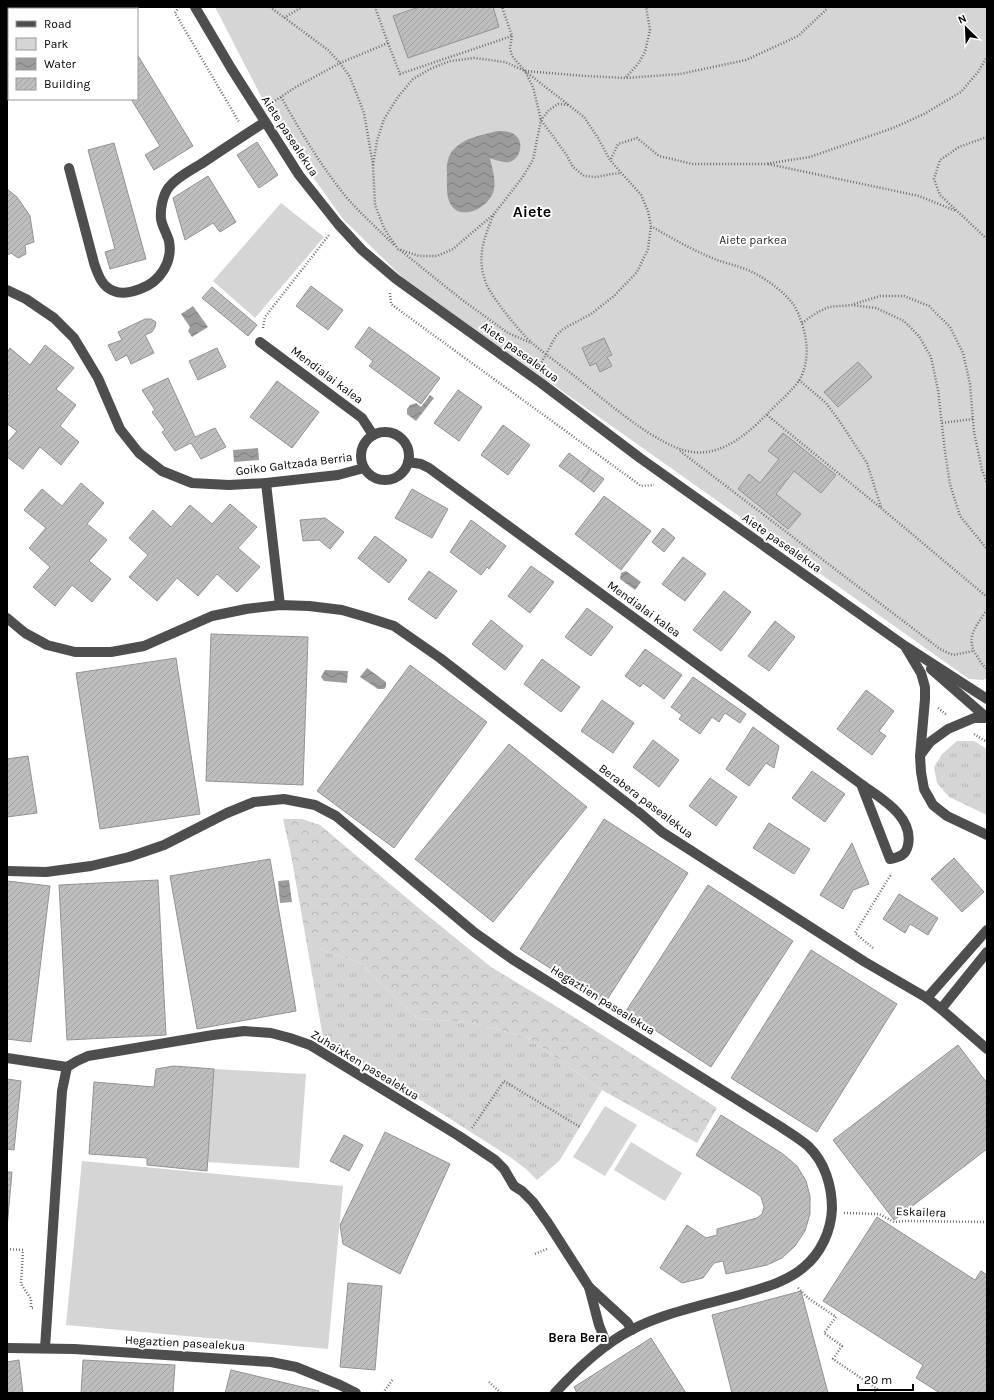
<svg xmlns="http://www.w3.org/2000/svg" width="994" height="1400" viewBox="0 0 994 1400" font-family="Karla,sans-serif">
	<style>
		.grass { fill: url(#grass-tufts) }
		.forest { fill: url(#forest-crowns) }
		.park { fill: #d5d5d5 }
		.water { fill: url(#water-waves) }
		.building { fill: url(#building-hatch); stroke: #929292 }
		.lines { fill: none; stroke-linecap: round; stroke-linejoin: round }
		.path { stroke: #707070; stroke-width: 2.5; stroke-dasharray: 1 2; stroke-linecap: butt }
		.minor { stroke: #4e4e4e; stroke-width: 10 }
		.labels { text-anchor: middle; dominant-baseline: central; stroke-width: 4; stroke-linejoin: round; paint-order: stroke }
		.street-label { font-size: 12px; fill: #000; stroke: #fff }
		.park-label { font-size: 12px; fill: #2c2c2c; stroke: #fff }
		.neighbourhood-label { font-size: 13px; font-weight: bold; fill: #000; stroke: #fff }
		.district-label { font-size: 16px; font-weight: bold; fill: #000; stroke: #fff }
	</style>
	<defs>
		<pattern id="grass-tufts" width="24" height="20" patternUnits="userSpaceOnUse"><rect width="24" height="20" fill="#d5d5d5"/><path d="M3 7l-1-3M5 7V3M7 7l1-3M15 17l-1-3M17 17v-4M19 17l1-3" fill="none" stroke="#b5b5b5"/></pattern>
		<pattern id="forest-crowns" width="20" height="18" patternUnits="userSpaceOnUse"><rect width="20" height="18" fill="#d5d5d5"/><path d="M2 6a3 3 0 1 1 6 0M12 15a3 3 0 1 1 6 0" fill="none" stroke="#b5b5b5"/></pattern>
		<pattern id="water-waves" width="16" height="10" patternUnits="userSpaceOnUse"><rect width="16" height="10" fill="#9c9c9c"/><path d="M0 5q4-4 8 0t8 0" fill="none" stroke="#7d7d7d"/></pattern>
		<pattern id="building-hatch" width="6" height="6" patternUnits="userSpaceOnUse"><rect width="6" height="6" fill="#bebebe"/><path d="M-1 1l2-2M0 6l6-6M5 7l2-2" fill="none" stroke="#a2a2a2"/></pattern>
	</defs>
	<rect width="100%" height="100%" fill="#fff"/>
	<!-- grass -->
	<g class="grass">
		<polygon points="957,741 974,741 987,749 987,815 949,797 937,783 934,767 942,754"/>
		<polygon points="307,945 359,962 418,1019 468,1022 526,1037 602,1090 560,1160 537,1180 526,1169 510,1157 323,1038"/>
	</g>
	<!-- forest -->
	<polygon class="forest" points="283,819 302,819 320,825 421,910 491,967 577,1019 717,1108 697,1143 602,1090 526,1037 468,1022 418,1019 359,962 307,945 291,855"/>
	<!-- park -->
	<g class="park">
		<polygon points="215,7 987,7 987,678 983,680 969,679 404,279 343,219 300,159 266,106"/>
		<polygon points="281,203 324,237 255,318 213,281"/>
		<polygon points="214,1069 306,1074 299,1168 207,1162"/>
		<polygon points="605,1106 637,1125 605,1176 573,1157"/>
		<polygon points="631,1142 682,1173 665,1201 614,1170"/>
		<polygon points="82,1161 343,1186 328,1349 66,1325"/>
	</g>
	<!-- water -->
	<g class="water">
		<path d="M497,131c6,0 13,0 18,4 10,7 5,25 -6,27 -6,1 -13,-2 -19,-4 2,10 6,21 4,31 -3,19 -36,35 -45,12 -3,-8 -2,-19 -2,-27 -1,-9 1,-20 8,-26 11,-11 28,-13 42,-17z"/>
		<polygon points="193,306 208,327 192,337 188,331 190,327 181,314"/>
		<polygon points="430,395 434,398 416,421 407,414 407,409 410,405 416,403 421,407"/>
		<polygon points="258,448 259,460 234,462 233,450"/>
		<polygon points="626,571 641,582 635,590 620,579 621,573"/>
		<polygon points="367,668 386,682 386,687 384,689 378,689 360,677"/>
		<polygon points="325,670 348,671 347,683 324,681 321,677"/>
		<polygon points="289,880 292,902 280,903 278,881"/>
	</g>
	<!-- building -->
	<g class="building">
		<polygon points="419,7 493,7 499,27 408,58 393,16"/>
		<polygon points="137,54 193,146 154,170 145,155 160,146 131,99 137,99"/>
		<polygon points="257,142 278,175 259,188 237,155"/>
		<polygon points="114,143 146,259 110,269 105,252 115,249 88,150"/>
		<polygon points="208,176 236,222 220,232 213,223 185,240 173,198"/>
		<polygon points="7,189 17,197 30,216 34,242 25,245 26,254 18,258 11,253 7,255"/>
		<polygon points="311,286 343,310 328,330 296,306"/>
		<polygon points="212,287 257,325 248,336 202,298"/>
		<polygon points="145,319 151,319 156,322 155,327 152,332 145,335 154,353 131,364 127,355 116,361 108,345 122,340 118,332"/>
		<polygon points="369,327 440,378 421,404 369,366 373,361 355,347"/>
		<polygon points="604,338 612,355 607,357 612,366 600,372 596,363 590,366 582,348"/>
		<polygon points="45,345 74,368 56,389 76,405 60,426 79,442 61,465 40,447 23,469 7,457 7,443 17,431 7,424 7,397 10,393 7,391 7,352 10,348 30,365"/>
		<polygon points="217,348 226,367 198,380 189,361"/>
		<polygon points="858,362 872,377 838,407 824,392"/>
		<polygon points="168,378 195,437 215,428 226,447 201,459 191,443 175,451 162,432 165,430 152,412 155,410 142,390"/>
		<polygon points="277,381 319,412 292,448 250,417"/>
		<polygon points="458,390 482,407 459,441 434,423"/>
		<polygon points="503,425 530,445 508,475 481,455"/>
		<polygon points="783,433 836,475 821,493 794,471 776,494 801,514 788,529 738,489 749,474 760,483 779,459 768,451"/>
		<polygon points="569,453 590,469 581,482 559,466"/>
		<polygon points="590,469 604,479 594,492 581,482"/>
		<polygon points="81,483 104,503 87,524 107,540 89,561 111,579 92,602 72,585 55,606 33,587 50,567 29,548 46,528 24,510 42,489 62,506"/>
		<polygon points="412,489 448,509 432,538 395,518"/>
		<polygon points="604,496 651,531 621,570 575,534"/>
		<polygon points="230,504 257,527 238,548 260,567 237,592 217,574 198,596 177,578 157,601 129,577 148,555 129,538 153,510 171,527 190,505 212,524"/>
		<polygon points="325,518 344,532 330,549 319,540 303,541 300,520"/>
		<polygon points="471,520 506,546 489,569 487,567 481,575 450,552"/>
		<polygon points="663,528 675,538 664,552 652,542"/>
		<polygon points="375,536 407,560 389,583 358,558"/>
		<polygon points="683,557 706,574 685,601 662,584"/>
		<polygon points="531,566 554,582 530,613 508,596"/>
		<polygon points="429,571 457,591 436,619 408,599"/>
		<polygon points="724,591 751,612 721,651 693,630"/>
		<polygon points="587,608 613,627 591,656 565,637"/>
		<polygon points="491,620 523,646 505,670 472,644"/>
		<polygon points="775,621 795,637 769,671 748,656"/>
		<polygon points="211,634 308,637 303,785 206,781"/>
		<polygon points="645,649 682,675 664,699 643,683 640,687 625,676"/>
		<polygon points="176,658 200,814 100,829 76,673"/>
		<polygon points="542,659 580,687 561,712 524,684"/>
		<polygon points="410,665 487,722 394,848 317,791"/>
		<polygon points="693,677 746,714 740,723 725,713 719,722 712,717 700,734 679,719 682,715 671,707"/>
		<polygon points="866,690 894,711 879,731 886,736 872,755 837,729"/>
		<polygon points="602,700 634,723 613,753 581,731"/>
		<polygon points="753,727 779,746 774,768 766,763 749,786 726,769"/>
		<polygon points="653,740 679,760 659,787 633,767"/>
		<polygon points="509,744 587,807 493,922 415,859"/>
		<polygon points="28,756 37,813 7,817 7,759"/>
		<polygon points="812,771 845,794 825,822 792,798"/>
		<polygon points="710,778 737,797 716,826 689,806"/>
		<polygon points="604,819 688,873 605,1003 520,949"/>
		<polygon points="769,823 810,849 794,874 753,848"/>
		<polygon points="852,843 869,884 853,890 843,909 820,895"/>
		<polygon points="954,858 984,892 962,912 931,879"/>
		<polygon points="270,859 296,1011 197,1029 170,876"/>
		<polygon points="158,880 166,1035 67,1040 59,885"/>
		<polygon points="7,881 50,886 31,1042 7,1039"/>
		<polygon points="708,885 793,941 711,1067 626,1011"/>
		<polygon points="899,894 938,918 928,935 910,924 905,933 883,919"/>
		<polygon points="811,950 897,1004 817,1132 731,1078"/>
		<polygon points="958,1045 987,1083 987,1149 894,1220 833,1140"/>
		<polygon points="174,1066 214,1069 207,1171 147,1165 147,1158 89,1154 94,1082 154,1087 156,1069"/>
		<polygon points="7,1079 21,1081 14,1150 7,1149"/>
		<polygon points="721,1115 783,1154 797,1166 806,1181 810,1196 810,1214 805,1231 795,1246 782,1258 767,1265 726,1274 723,1261 714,1263 703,1278 682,1283 660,1268 687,1225 706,1238 717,1235 717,1229 757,1218 762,1214 764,1207 761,1197 756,1193 696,1155"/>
		<polygon points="385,1132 450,1164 400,1274 343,1244 340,1225"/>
		<polygon points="344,1135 363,1145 349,1171 330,1161"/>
		<polygon points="7,1172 12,1172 7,1228"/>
		<polygon points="877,1217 975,1280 981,1271 987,1275 987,1393 940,1393 916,1378 923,1365 823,1301"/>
		<polygon points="348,1283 382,1286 375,1370 340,1367"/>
		<polygon points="801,1291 828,1393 732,1393 712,1315"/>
		<polygon points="651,1338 686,1393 577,1393 574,1387"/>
		<polygon points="19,1360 23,1393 7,1393 7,1362"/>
		<polygon points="83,1360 175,1365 173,1393 81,1393"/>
		<polygon points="231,1370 319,1391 318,1393 225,1393"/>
	</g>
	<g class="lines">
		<!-- path -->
		<g class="path">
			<polyline points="179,7 175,13 239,122"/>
			<polyline points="270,7 328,50 340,63 350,77 364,113 373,165 375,205 384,228 398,249 419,256 437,256 453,249 494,214 522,178 533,160 541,120 549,110 558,104 569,105"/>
			<polyline points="284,18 302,7"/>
			<polyline points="512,36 510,48 512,56 525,71 533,87 541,120 566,154 573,167 584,176 596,177 612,174 621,173"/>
			<polyline points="388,43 400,74 512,36 502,7"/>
			<polyline points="525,71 586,76 626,78 680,74 746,60 798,36 827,9 827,7"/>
			<polyline points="626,77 638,64 645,52 650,30 646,7"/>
			<path d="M281,97c18,32 36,62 58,91 16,21 37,39 56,58"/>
			<polyline points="270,104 296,87 340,63 388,43 375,7"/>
			<polyline points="987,137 959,147 940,160 934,179 940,195 987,239"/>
			<polyline points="611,159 618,144 637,138 659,156 693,164 765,164 810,157 893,128 924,114 961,92 978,72 987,57"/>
			<polyline points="768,164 919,196 956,211"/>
			<path d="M373,165l4,-24 7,-22 14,-22 15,-18 17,-10 20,-8 24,-3 31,4 20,9 59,46 14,21 12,22 31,35 7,16 3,15c20,12 40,23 61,32 14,6 30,8 44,16 13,7 28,18 37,30 2,2 3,6 5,9 9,21 13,45 2,66 -6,10 -22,24 -30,32 -20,21 -47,45 -77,41 -34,-3 -93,-56 -121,-78 -13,-10 -27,-20 -40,-31 -11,-10 -41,-46 -46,-60 -10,-26 -2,-45 8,-69"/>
			<polyline points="400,250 461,299 508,333 531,343"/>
			<path d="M390,293l1,11c83,61 167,121 250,182l13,-1"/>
			<polyline points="854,304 880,296 904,296 929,306 950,327 963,353 970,384 974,432 982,470 987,483"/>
			<polyline points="802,323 816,313 829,307 852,305 876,308 904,321 919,336 931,357 938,390 945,452 950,484 960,516 987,549"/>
			<polyline points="263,328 265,317 329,235"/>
			<polyline points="540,365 556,336 563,329 591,314 614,296 637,272 648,249 651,226"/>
			<polyline points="799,380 826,403 838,419 867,463 881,507"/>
			<polyline points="767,415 881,508 987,597"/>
			<polyline points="942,423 973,419"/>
			<polyline points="680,451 940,649 953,655 973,651"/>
			<path d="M987,610c-10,15 -23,28 -10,46 3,5 5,9 10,13"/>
			<polyline points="938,708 947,715"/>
			<polyline points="974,734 987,742"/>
			<polyline points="873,948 855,933 890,876 890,873"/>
			<polyline points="472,1128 504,1081 580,1127"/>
			<polyline points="844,1213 879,1214 894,1222 906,1221 987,1222"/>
			<polyline points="7,1249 23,1250 21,1284 31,1299 31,1308 34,1308"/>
			<polyline points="535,1254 547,1249"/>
			<polyline points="798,1288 808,1298 836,1317 824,1333 842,1346 833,1359 877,1389 875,1393"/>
			<polyline points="489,1382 501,1393"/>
			<polyline points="383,1393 393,1379"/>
		</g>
		<!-- minor -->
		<g class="minor">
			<polyline points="195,7 231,68 299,175 338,224 362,250 396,279 541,383 640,458 905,646 987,699"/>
			<path d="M69,168l25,95c4,12 8,24 20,28 8,4 18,1 26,-2 20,-7 33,-27 29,-48 -2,-7 -7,-15 -8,-22 -1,-11 2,-24 8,-32 8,-10 22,-17 32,-23 21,-14 42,-28 64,-42"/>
			<polyline points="7,290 26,299 54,318 74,338 98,378 120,429 139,453 162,471 192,483 229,485 266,483 338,475 364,468"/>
			<polyline points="260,342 362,418 373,435"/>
			<circle cx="385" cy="456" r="24"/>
			<path d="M408,462l13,2 8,4 432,316c19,14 53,32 47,61 -2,10 -8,12 -18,14l-29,-75"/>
			<polyline points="266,483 280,605"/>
			<polyline points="7,618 25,633 47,645 75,652 111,652 144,646 212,616 246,609 280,605 309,606 342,610 366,617 394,626 440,658 641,814 662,832 865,962 927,998 941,1009 987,1049"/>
			<polyline points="906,648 921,673 925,687 925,699 920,756 921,772 924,789 933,805 947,816 987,835"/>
			<polyline points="931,669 987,718"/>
			<polyline points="921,754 930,742 948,729 974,718 987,718"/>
			<path d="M7,871l39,1 45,-6 38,-9 35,-12 63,-32 27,-11 30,-3 31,6 21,11 138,116 38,27 269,168c9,6 19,12 27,19 17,16 24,40 24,63 -1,22 -11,44 -28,58 -16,14 -38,20 -58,26 -37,11 -81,19 -115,37 -29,15 -54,39 -76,63"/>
			<polyline points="927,998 987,930"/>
			<polyline points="941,1009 987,952"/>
			<polyline points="7,1058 67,1067 77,1061 88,1056 213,1035 244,1031 271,1033 290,1038 310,1045 459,1136 495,1160 504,1169 514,1186 522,1191 533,1202 548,1223 589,1287 627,1322 632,1330"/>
			<polyline points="589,1287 599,1325 607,1345"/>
			<polyline points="7,1348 74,1349 271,1362 296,1367 340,1385 356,1393"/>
			<polyline points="45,1348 62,1091 67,1067"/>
		</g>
	</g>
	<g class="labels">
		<!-- street labels -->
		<g class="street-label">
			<text transform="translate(290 136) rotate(57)">Aiete pasealekua</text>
			<text transform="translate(520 352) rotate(36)">Aiete pasealekua</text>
			<text transform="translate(327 375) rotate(37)">Mendialai kalea</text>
			<text transform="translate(294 464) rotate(-7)">Goiko Galtzada Berria</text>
			<text transform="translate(782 543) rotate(35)">Aiete pasealekua</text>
			<text transform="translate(644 609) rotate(36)">Mendialai kalea</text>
			<text transform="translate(646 801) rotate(37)">Berabera pasealekua</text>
			<text transform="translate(603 1000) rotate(32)">Hegaztien pasealekua</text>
			<text transform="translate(365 1065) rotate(31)">Zuhaixken pasealekua</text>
			<text transform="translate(921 1212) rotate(2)">Eskailera</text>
			<text transform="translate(185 1343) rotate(3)">Hegaztien pasealekua</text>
		</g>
		<!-- park labels -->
		<g class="park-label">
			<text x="753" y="240">Aiete parkea</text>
		</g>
		<!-- neighbourhood labels -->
		<g class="neighbourhood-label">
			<text x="578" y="1337">Bera Bera</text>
		</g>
		<!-- district labels -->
		<g class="district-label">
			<text x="532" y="211">Aiete</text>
		</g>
	</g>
	<!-- border -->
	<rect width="994" height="1400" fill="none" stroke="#000000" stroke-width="16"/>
	<!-- legend -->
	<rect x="8" y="8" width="130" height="92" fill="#ffffff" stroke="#999999"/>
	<rect x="16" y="21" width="20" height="6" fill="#4e4e4e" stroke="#999999"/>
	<text x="44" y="28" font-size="12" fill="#000000">Road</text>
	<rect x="16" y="38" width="20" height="12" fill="#d5d5d5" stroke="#999999"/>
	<text x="44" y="48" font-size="12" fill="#000000">Park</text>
	<rect x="16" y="58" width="20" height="12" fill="url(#water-waves)" stroke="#999999"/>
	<text x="44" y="68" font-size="12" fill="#000000">Water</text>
	<rect x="16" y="78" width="20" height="12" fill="url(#building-hatch)" stroke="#999999"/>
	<text x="44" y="88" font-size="12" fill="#000000">Building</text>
	<!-- north arrow -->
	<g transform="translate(966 28) rotate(336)" stroke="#ffffff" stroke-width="3" paint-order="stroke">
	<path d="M0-3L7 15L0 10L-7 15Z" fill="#000000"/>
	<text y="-6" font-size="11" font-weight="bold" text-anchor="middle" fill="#000000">N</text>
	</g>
	<!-- scale -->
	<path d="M858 1384v6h55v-6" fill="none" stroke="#000000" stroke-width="2"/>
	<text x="864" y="1384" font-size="12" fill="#000000" stroke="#ffffff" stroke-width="3" paint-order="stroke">20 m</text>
</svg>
